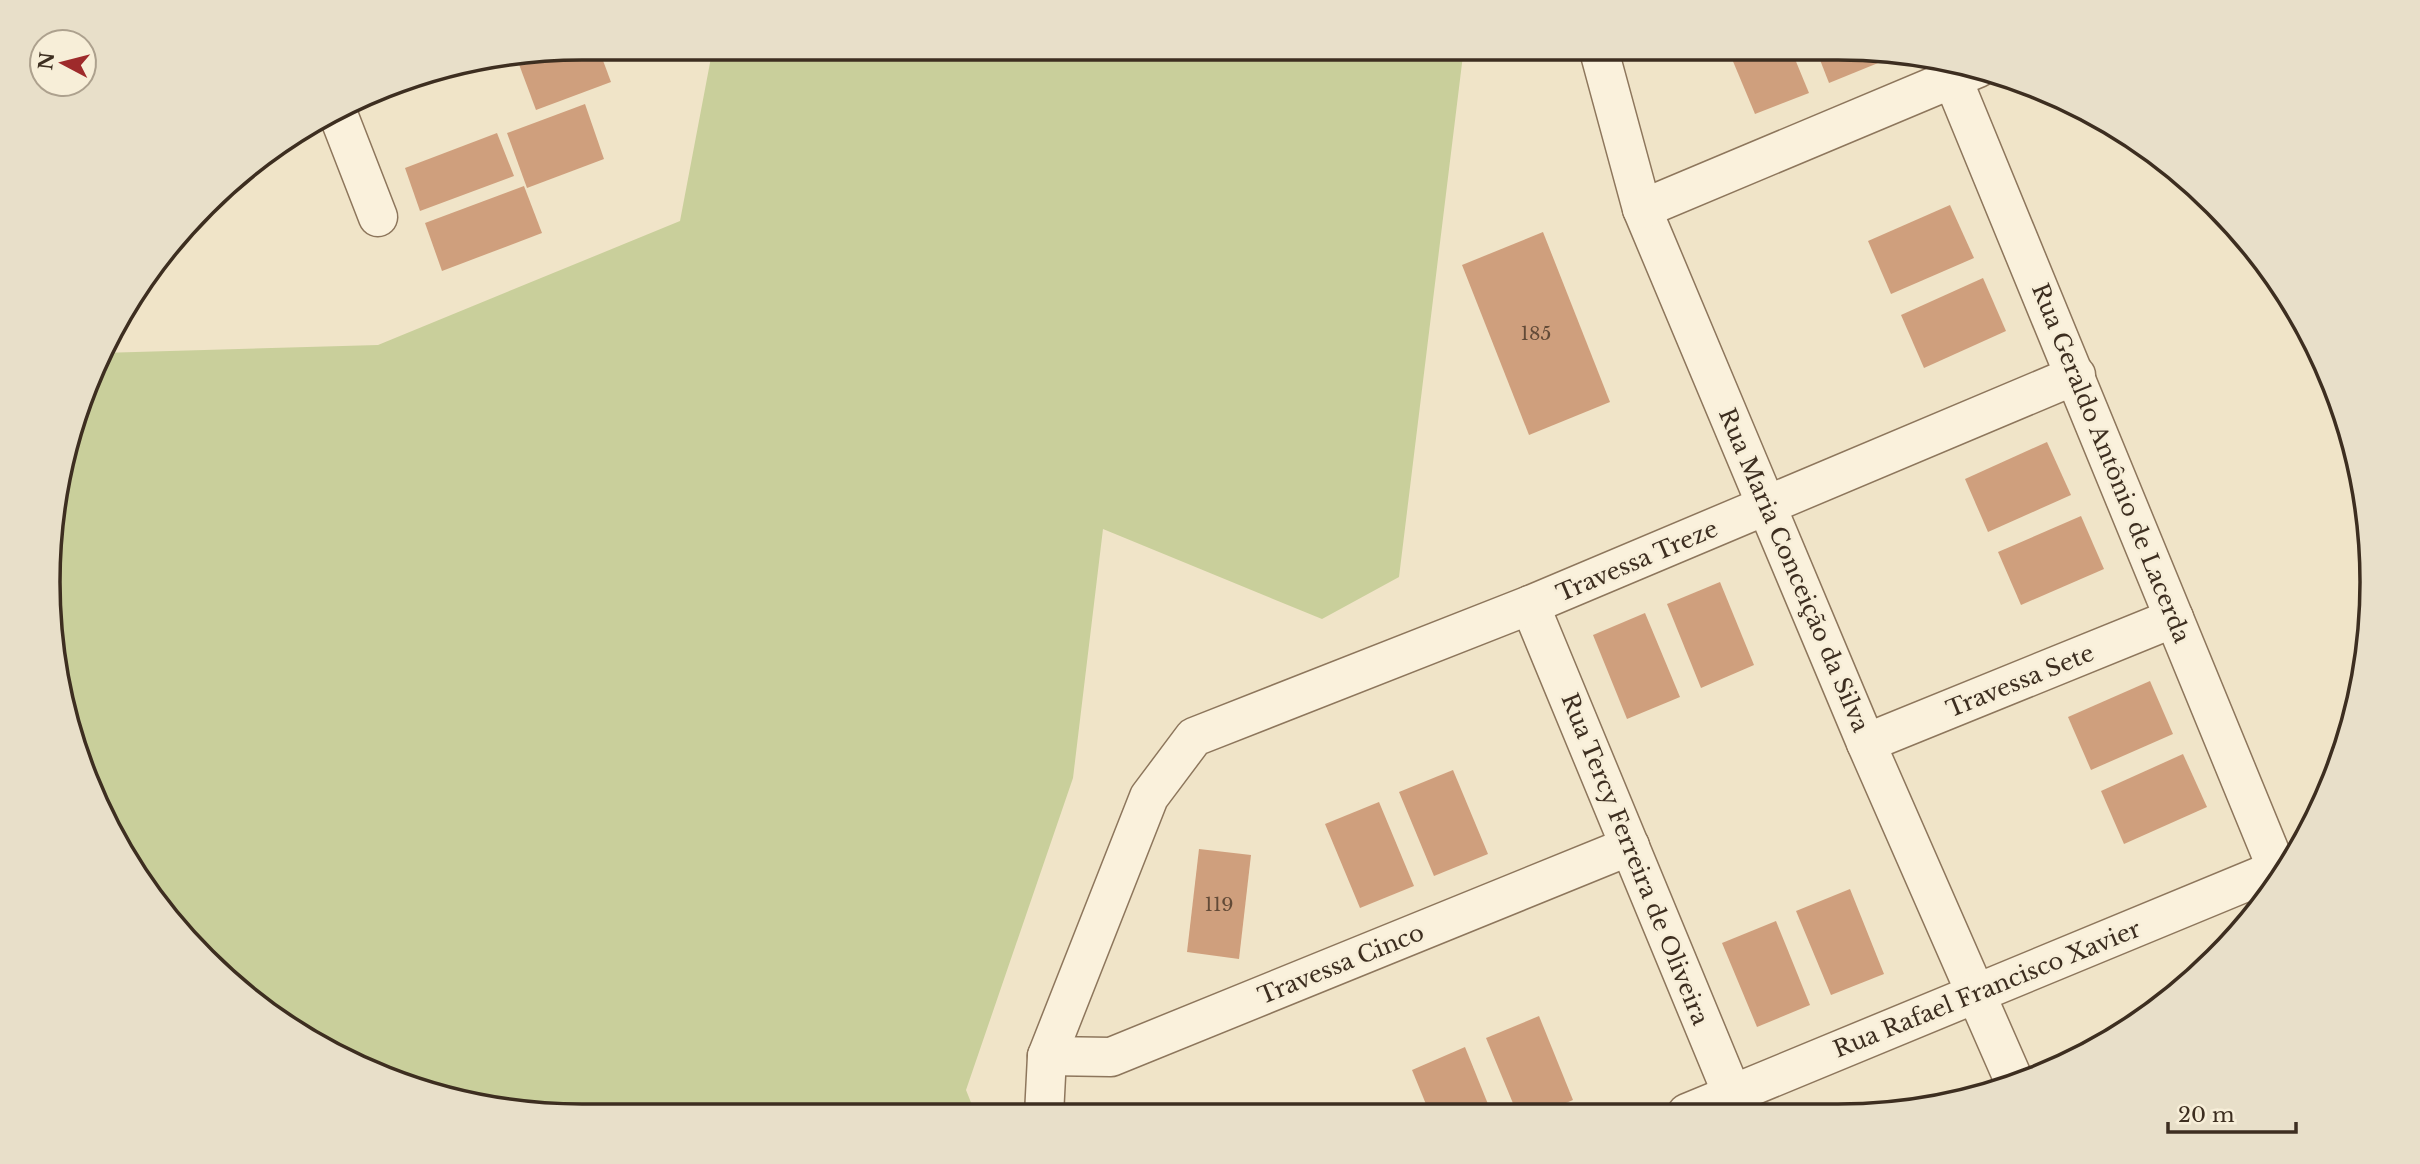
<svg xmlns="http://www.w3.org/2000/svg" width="2420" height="1164" viewBox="0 0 2420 1164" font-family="'Libre Baskerville',serif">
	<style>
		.green { fill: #c9cf9b }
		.building { fill: #cf9f7d }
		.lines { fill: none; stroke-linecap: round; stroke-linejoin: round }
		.minor-casing { stroke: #8d765c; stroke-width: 41 }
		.minor { stroke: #faf1dc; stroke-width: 38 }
		.labels { text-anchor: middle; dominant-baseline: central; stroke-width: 5; stroke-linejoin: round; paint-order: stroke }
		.number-label { font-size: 19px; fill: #624a37 }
		.street-label { font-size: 23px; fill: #3d2e20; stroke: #f7eed8 }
		.rim { fill: none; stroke: #3d2e20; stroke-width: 3.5 }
	</style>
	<rect width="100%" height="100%" fill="#f0e4c8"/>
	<!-- green -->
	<polygon class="green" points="713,47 1464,47 1399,577 1322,619 1103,529 1073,778 966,1090 976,1115 582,1117 477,1106 377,1076 229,984 158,907 103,819 52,652 58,477 88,378 101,353 378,345 680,221"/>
	<!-- building -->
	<g class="building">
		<polygon points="582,47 598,47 611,82 536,110 517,59"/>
		<polygon points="1727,47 1790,47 1809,93 1755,114"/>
		<polygon points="1815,47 1879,51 1883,61 1829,83"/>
		<polygon points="585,104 604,159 527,188 507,133"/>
		<polygon points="497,133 514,176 420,211 405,168"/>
		<polygon points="524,186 542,233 442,271 425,223"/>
		<polygon points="1950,205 1974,258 1891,294 1868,241"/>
		<polygon points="1543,232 1610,402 1529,435 1462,265"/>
		<polygon points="1983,278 2006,331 1924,368 1901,315"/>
		<polygon points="2047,442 2071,495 1988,532 1965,479"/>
		<polygon points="2081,516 2104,569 2021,605 1998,552"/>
		<polygon points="1720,582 1754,665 1701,688 1667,604"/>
		<polygon points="1645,613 1680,697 1627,719 1593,635"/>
		<polygon points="2150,681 2173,734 2091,770 2068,717"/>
		<polygon points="2183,754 2207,807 2124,844 2101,791"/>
		<polygon points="1453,770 1488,854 1434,876 1399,792"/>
		<polygon points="1379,802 1414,886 1360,908 1325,824"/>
		<polygon points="1199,849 1251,855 1239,959 1187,952"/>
		<polygon points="1850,889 1884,974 1831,995 1796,911"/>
		<polygon points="1776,921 1810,1005 1757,1027 1722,943"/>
		<polygon points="1539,1016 1573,1100 1542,1113 1517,1113 1486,1038"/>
		<polygon points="1465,1047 1492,1114 1430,1114 1412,1070"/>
	</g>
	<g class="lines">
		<!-- minor casing -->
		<g class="minor-casing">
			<g id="minor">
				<polyline points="1598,47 1642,209 1866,743 2015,1083"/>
				<polyline points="1944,58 2277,869"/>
				<polyline points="338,114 378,217"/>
				<polyline points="1642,209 1978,68"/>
				<polyline points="1530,605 1740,1113"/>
				<polyline points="1866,743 2174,618"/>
				<polyline points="1047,1056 1111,1057 1630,846"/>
				<polyline points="1687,1113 2287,865"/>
				<polyline points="1044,1115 1047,1056 1149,797 1194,737 1530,605 2076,375"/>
			</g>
		</g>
		<!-- minor -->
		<use href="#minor" class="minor"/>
	</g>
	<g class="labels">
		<!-- number labels -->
		<g class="number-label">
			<text x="1536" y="333">185</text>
			<text x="1219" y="904">119</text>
		</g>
		<!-- street labels -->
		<g class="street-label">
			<text transform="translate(2111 463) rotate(68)">Rua Geraldo Antônio de Lacerda</text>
			<text transform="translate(1637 561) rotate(-23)">Travessa Treze</text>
			<text transform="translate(1794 570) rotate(67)">Rua Maria Conceição da Silva</text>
			<text transform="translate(2020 681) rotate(-22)">Travessa Sete</text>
			<text transform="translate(1635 859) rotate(68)">Rua Tercy Ferreira de Oliveira</text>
			<text transform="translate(1341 964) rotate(-22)">Travessa Cinco</text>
			<text transform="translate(1987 989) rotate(-22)">Rua Rafael Francisco Xavier</text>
		</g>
	</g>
	<!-- crop -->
	<path d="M0 0H2420V1164H0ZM582 60H1838A522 522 0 0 1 2360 582V582A522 522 0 0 1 1838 1104H582A522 522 0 0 1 60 582V582A522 522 0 0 1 582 60Z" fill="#e8dfc9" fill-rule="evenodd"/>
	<path class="rim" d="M582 60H1838A522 522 0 0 1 2360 582V582A522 522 0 0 1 1838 1104H582A522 522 0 0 1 60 582V582A522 522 0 0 1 582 60Z"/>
	<!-- north arrow -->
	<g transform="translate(63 63) rotate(277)"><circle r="33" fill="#f7eed8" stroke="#ada18e" stroke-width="2"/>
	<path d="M0-5L12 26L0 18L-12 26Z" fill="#9e2a2b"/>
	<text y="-10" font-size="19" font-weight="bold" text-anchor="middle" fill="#3d2e20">N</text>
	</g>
	<!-- scale -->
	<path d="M2168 1122v10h128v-10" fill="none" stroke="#3d2e20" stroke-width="3.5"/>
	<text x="2178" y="1122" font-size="21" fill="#3d2e20" stroke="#f7eed8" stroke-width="5" paint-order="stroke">20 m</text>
</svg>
